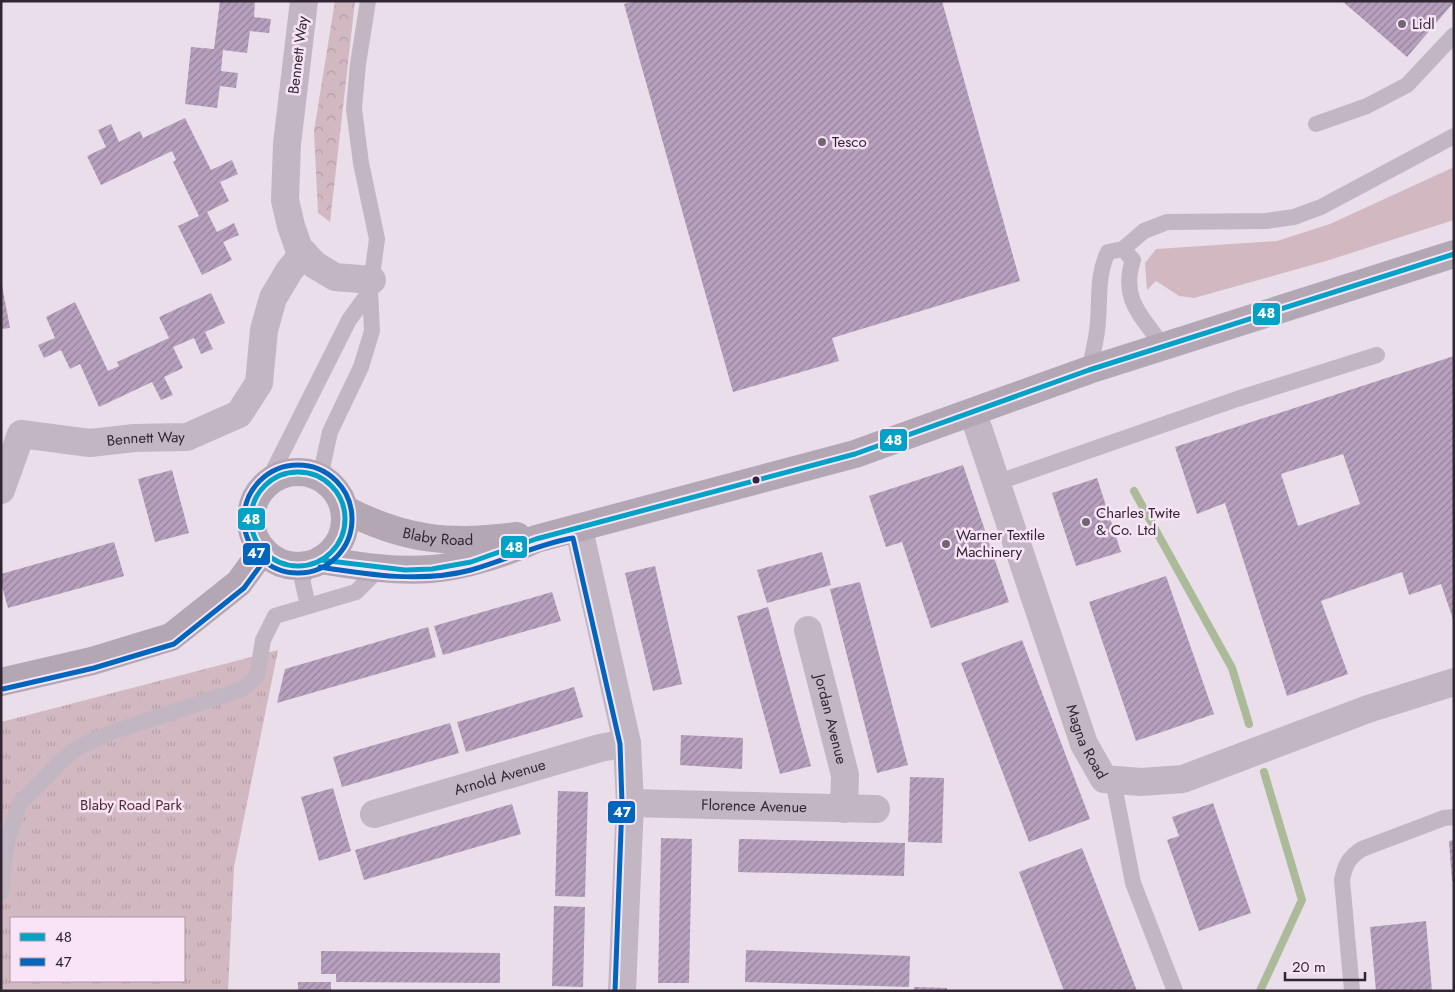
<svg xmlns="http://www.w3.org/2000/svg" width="1455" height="992" viewBox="0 0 1455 992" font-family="Jost,sans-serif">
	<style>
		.green { fill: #d2b8c1 }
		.forest { fill: url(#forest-crowns) }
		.park { fill: url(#park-tufts); fill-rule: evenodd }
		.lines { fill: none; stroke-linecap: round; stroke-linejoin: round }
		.stream { stroke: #abbb9a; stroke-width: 8 }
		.building { fill: url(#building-hatch); fill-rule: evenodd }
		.service { stroke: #c2b6c3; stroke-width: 16 }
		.minor { stroke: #c2b6c3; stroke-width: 28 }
		.secondary { stroke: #b3a7b4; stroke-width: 28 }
		.bus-1-casing { stroke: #f8e3f7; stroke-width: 9 }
		.bus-2-casing { stroke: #f8e3f7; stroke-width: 9 }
		.bus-1 { stroke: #02a2c6; stroke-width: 5 }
		.bus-2 { stroke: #0065bd; stroke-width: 5 }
		.poi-dot { fill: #716673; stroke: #f8e3f7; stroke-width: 2 }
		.bus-dot { fill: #302633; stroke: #f8e3f7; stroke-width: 2 }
		.labels { text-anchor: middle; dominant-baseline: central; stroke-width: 5; stroke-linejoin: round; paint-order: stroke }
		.poi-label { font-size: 15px; fill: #302633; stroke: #f8e3f7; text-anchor: start }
		.street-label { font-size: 15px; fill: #302633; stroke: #f8e3f7 }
		.park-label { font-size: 15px; fill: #502a30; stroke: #f8e3f7 }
		.line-badge { stroke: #f8e3f7; stroke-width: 2 }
		.badge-label { font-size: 14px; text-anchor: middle; font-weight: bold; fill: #fff }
	</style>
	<defs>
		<pattern id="forest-crowns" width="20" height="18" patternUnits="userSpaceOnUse" patternTransform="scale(1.25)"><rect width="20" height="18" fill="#d2b8c1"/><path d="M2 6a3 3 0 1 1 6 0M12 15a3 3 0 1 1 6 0" fill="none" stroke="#b59ea6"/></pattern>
		<pattern id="park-tufts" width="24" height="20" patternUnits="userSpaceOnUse" patternTransform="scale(1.25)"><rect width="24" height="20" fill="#d2b8c1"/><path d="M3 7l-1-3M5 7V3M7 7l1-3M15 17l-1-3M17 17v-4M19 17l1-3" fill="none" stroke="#b59ea6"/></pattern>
		<pattern id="building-hatch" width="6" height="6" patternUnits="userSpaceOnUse" patternTransform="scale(1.25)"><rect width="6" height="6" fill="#b7a0bd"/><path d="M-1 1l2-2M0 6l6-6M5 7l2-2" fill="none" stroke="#95829a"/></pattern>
	</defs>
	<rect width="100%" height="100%" fill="#eadeea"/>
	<!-- green -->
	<polygon class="green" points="1454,167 1454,220 1326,261 1194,298 1179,296 1156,281 1147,290 1145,263 1156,249 1277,241 1330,224"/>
	<!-- forest -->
	<polygon class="forest" points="335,1 355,1 330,222 318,213 314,131"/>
	<!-- park -->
	<path class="park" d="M278,650l-44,217 -6,124h-227v-269zM11,918h173v63h-173z"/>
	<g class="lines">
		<!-- stream -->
		<g class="stream">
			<polyline points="1134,491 1232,668 1249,724"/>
			<polyline points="1260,991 1302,900 1264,772"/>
		</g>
	</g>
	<!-- building -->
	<g class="building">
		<polygon points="220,1 255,1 254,17 271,19 269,33 250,31 247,53 223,50 221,71 238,73 236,88 220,86 217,108 185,104 191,47 214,49"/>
		<polygon points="635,1 942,1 1020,281 832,338 839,361 733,392 624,4"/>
		<polygon points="1342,1 1454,1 1454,2 1407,57"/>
		<polygon points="185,118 211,170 232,160 238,174 220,182 229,201 207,212 217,232 234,223 239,235 223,242 232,260 202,275 178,226 199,216 173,162 176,160 172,151 101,185 87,156 106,147 98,130 111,124 119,142 140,131 143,138"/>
		<polygon points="1,280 10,328 1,329"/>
		<polygon points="211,293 225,323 205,332 213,349 201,354 194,338 173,347 183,368 164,377 173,395 161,400 152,382 99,407 80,364 70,369 61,350 44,358 38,345 55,338 46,317 75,302 108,371 119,366 117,362 169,338 159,317"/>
		<path d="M1454,356v266l-13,-38 -32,11 -7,-23 -81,29 27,73 -61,22 -62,-193 -28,11 -22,-67zM1343,454l17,50 -62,22 -17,-52z"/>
		<polygon points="963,465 1009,602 931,628 902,542 886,547 869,496"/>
		<polygon points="172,470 189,533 155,542 138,479"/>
		<polygon points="1097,478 1121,552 1076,566 1052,493"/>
		<polygon points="114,542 124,576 8,608 1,583 1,574"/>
		<polygon points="822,552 831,585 767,603 757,570"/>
		<polygon points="655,566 682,684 653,691 625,573"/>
		<polygon points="1166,576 1214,714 1136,741 1089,602"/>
		<polygon points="860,582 908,765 877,773 830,589"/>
		<polygon points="552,592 561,621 443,655 434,626"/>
		<polygon points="768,607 811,766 780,774 737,616"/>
		<polygon points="428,627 436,657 277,703 285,669"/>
		<polygon points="1022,640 1090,819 1029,842 961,663"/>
		<polygon points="574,687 583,717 466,752 457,722"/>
		<polygon points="450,723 459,753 342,787 333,757"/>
		<polygon points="681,735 743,738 742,769 680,765"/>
		<polygon points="910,777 944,778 942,843 908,842"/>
		<polygon points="333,788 351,851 319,861 301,797"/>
		<polygon points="558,791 588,792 585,897 555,896"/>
		<polygon points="1213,803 1251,913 1199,931 1167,840 1179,836 1172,817"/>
		<polygon points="512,804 521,834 364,880 355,850"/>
		<polygon points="661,838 692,839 689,983 658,983"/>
		<polygon points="739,839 905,843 904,876 738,872"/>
		<polygon points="1454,840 1454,881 1452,881 1449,841"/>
		<polygon points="1082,848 1137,991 1064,991 1019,872"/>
		<polygon points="554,906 585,907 583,987 552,986"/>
		<polygon points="1426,921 1432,991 1376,991 1370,927"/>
		<polygon points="746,950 910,956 909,987 745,982"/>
		<polygon points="321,951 500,953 500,983 336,982 336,974 321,974"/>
		<rect x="298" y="982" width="33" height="9"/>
		<polygon points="914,987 947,988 947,991 914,991"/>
	</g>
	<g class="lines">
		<!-- service -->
		<g class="service">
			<polyline points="1316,124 1367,106 1407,85 1454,35"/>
			<path d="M1123,249l10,11c-13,39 9,57 31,87"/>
			<path d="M1089,370c4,-16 8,-32 9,-49 2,-25 -1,-46 10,-69l15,-3 21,-18 23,-9 99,-1 28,-4 27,-10 133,-71"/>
			<polyline points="320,477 330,432 361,367 372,331 370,291 377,239 361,163 354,109 358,64 368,1"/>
			<polyline points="996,483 1237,399 1377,355"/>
			<polyline points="266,485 349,320 370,291"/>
			<polyline points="308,606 302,579 313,563"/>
			<polyline points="1113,780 1133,883 1175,991"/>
			<polyline points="1,892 6,846 19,804 63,759 80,746 115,731 243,689 257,676 263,640 275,616 356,592 380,568"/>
			<path d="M1352,991l-10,-111c3,-15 7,-23 20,-31l82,-31 10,-1"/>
		</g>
		<!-- minor -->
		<g class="minor">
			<polyline points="304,1 287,144 285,200 291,226 299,249 315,265 335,277 372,280"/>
			<path id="s1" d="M973,413l111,331 20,35 37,3 42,-3 185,-70 86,-27"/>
			<path id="s2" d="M1,490l20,-56 69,9 44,-5 53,-1 52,-23 20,-31 5,-53 9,-32 16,-27 15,-18"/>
			<polyline points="579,529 627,743 630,803 622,991"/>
			<path id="s3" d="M808,630l37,145 -1,34"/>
			<path id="s4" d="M630,803l246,6"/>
			<path id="s5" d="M374,814l226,-66 27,-5"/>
		</g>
		<!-- secondary -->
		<g class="secondary">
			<circle cx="298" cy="519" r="47"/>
			<path id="s6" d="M344,509c60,31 106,36 173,27"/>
			<path d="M321,560c36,6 75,12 111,9 33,-3 74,-16 104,-30l319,-85 234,-84 365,-116"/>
			<polyline points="1,682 92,661 171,637 239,583 263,550"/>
		</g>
		<!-- bus-1 casing -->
		<g class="bus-1-casing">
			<g id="bus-1">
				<circle cx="298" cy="519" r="47"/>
				<polyline points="321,560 405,570 432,569 471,562 536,539 855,454 1089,370 1454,254"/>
			</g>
		</g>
		<!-- bus-2 casing -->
		<g class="bus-2-casing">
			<g id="bus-2">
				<circle cx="298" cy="519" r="54"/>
				<path d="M320,567c50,8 102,16 151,3 35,-10 67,-26 102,-32l47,206 2,59 -7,188"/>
				<polyline points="3,689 94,668 174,644 244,588 269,554"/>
			</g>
		</g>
		<!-- bus-1 -->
		<use href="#bus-1" class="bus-1"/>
		<!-- bus-2 -->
		<use href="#bus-2" class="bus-2"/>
	</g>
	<!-- markers -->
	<g class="poi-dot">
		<circle cx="1402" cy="24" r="5"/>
		<circle cx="822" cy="142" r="5"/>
		<circle cx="1086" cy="522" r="5"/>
		<circle cx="946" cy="544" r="5"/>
	</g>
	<circle class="bus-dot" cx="756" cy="480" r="4.5"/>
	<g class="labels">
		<!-- poi labels -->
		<g class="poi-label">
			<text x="1412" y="24">Lidl</text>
			<text x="832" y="142">Tesco</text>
			<text x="1096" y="513">Charles Twite<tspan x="1096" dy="17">&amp; Co. Ltd</tspan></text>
			<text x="956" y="535">Warner Textile<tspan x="956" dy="17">Machinery</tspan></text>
		</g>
		<!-- street labels -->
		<g class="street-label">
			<text transform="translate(298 55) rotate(-83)">Bennett Way</text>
			<text stroke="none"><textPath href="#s2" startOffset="185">Bennett Way</textPath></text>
			<text stroke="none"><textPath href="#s6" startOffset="99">Blaby Road</textPath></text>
			<text stroke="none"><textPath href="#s3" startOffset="92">Jordan Avenue</textPath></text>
			<text stroke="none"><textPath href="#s1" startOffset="348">Magna Road</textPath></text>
			<text stroke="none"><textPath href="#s5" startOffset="131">Arnold Avenue</textPath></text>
			<text stroke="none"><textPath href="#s4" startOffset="124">Florence Avenue</textPath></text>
		</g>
		<!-- park labels -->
		<g class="park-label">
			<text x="131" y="805">Blaby Road Park</text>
		</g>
	</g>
	<g class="line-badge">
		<rect x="1252" y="302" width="29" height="24" rx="5" fill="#02a2c6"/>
		<rect x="879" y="428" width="29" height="24" rx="5" fill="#02a2c6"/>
		<rect x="237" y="507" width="29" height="24" rx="5" fill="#02a2c6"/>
		<rect x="500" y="535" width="28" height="24" rx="5" fill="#02a2c6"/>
		<rect x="242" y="542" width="29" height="24" rx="5" fill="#0065bd"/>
		<rect x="607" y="800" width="29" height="24" rx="5" fill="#0065bd"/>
	</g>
	<g class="badge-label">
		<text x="1266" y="318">48</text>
		<text x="893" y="445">48</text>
		<text x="251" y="524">48</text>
		<text x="514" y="552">48</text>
		<text x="256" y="558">47</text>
		<text x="622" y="817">47</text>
	</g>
	<!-- border -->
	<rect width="1455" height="992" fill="none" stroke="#302633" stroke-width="5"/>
	<!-- legend -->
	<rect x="10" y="917" width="175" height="65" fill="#f8e3f7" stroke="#a897a9"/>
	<rect x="20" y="933" width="25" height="8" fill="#02a2c6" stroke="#a897a9"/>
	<text x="55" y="942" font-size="15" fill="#302633">48</text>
	<rect x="20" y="958" width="25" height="8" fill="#0065bd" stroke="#a897a9"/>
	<text x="55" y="967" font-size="15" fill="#302633">47</text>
	<!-- scale -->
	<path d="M1285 972v8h80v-8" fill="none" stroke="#302633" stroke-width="2.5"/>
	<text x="1292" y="972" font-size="15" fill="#302633" stroke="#f8e3f7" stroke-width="4" paint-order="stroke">20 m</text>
</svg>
